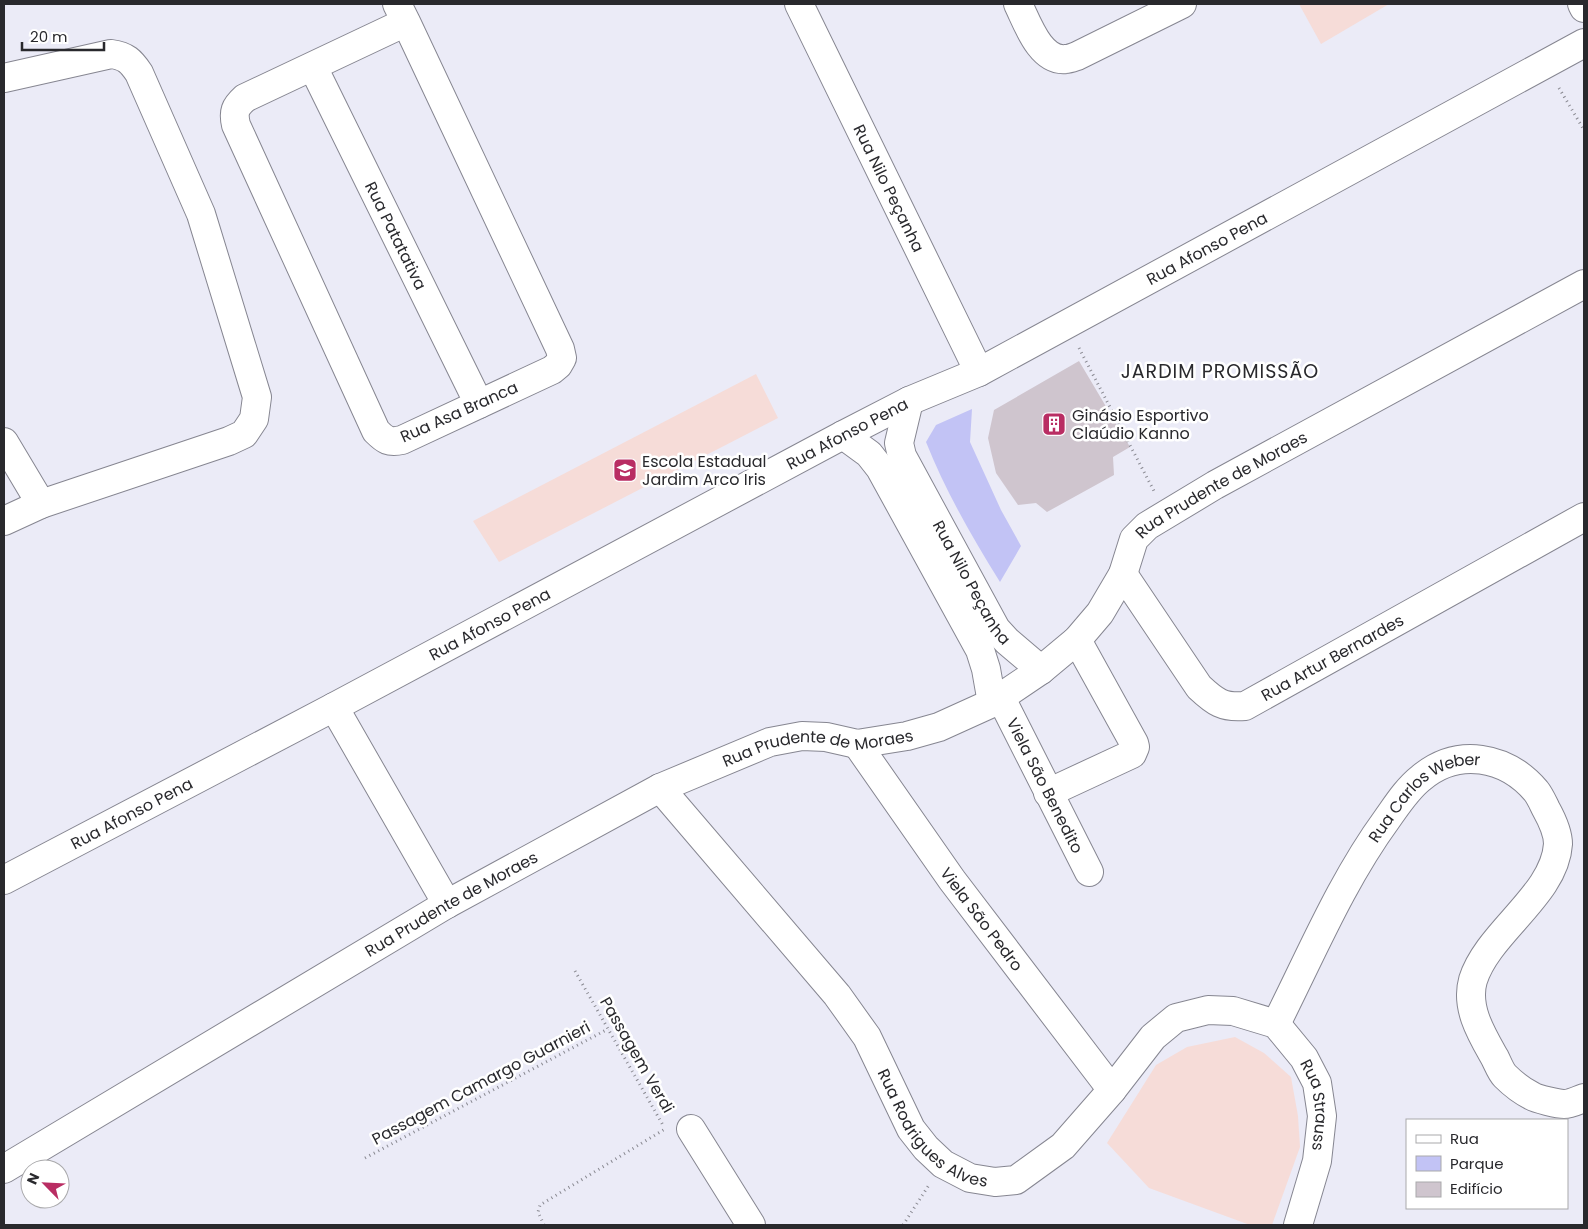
<svg xmlns="http://www.w3.org/2000/svg" width="1588" height="1229" viewBox="0 0 1588 1229" font-family="Poppins,sans-serif">
	<style>
		.education { fill: #f6dcd8 }
		.green { fill: #c2c3f5 }
		.building { fill: #cfc5ce }
		.lines { fill: none; stroke-linecap: round; stroke-linejoin: round }
		.minor-casing { stroke: #868691; stroke-width: 30 }
		.path { stroke: #898991; stroke-width: 3; stroke-dasharray: 1 4; stroke-linecap: butt }
		.minor { stroke: #fff; stroke-width: 28 }
		.labels { text-anchor: middle; dominant-baseline: central; stroke-width: 5; stroke-linejoin: round; paint-order: stroke }
		.street-label { font-size: 16px; fill: #29292d; stroke: #fff }
		.poi-label { font-size: 16px; fill: #29292d; stroke: #fff; text-anchor: start }
		.quarter-label { font-size: 19px; letter-spacing: 1px; fill: #29292d; stroke: #fff }
	</style>
	<rect width="100%" height="100%" fill="#ebebf7"/>
	<!-- education -->
	<g class="education">
		<polygon points="1299,4 1389,4 1321,44"/>
		<polygon points="756,374 778,418 499,562 473,521"/>
		<polygon points="1235,1037 1264,1053 1291,1077 1298,1116 1300,1147 1272,1225 1250,1225 1149,1188 1107,1143 1156,1065 1187,1047"/>
	</g>
	<!-- green -->
	<path class="green" d="M972,409l-2,33 31,68 20,36 -21,36c-28,-45 -54,-90 -74,-140l10,-17z"/>
	<!-- building -->
	<polygon class="building" points="1079,361 1130,447 1113,457 1114,475 1047,512 1036,503 1018,505 996,473 988,438 994,410"/>
	<g class="lines">
		<!-- minor casing -->
		<g class="minor-casing">
			<g id="minor">
				<path d="M397,4l9,18 154,327 2,9 -4,7 -6,5 -150,70c-13,3 -17,0 -26,-9l-140,-306c-3,-13 -1,-18 9,-27l161,-76"/>
				<path id="s1" d="M799,4l180,368"/>
				<path d="M1018,4c9,18 22,58 48,55 3,0 8,-2 11,-3l105,-52"/>
				<polyline points="1582,4 1584,8"/>
				<path id="s2" d="M313,67l166,337"/>
				<path d="M4,78l107,-24c15,2 20,7 28,19l62,141 56,183 -3,22 -10,15 -15,7 -188,63 -37,17"/>
				<path id="s3" d="M909,401l-10,42 3,13 94,173 11,12 34,29"/>
				<polyline points="843,435 869,454 880,468 980,650 986,669 992,703"/>
				<polyline points="4,442 41,504"/>
				<path id="s4" d="M1123,574l76,113c16,15 24,21 46,19l339,-189"/>
				<path id="s5" d="M1001,698l88,174"/>
				<polyline points="334,707 447,904"/>
				<path id="s6" d="M857,744l95,136 160,210"/>
				<path id="s7" d="M660,788l177,207 30,42 44,92 15,19 17,16 27,14 25,4 21,-2 47,-34 49,-56 41,-53 23,-19 32,-8 25,1 43,13 28,34 13,25 5,33 -5,45 -19,64"/>
				<polyline points="1048,793 1132,754 1135,747 1134,743 1077,640"/>
				<path id="s8" d="M4,880l330,-173 509,-272 66,-34 70,-29 605,-329"/>
				<path id="s9" d="M1276,1024c35,-69 65,-142 111,-205 10,-14 20,-30 34,-41 37,-31 85,-22 115,13 4,5 7,12 10,18 5,9 12,24 12,35 -3,51 -70,88 -85,136 -8,28 9,55 22,78 3,6 6,14 10,18 7,7 19,16 27,20 5,3 26,8 32,8 7,0 14,-4 20,-6"/>
				<polyline points="691,1129 751,1225"/>
				<path id="s10" d="M4,1169l443,-265 213,-116 110,-46 32,-6 24,1 31,7 50,-8 32,-9 53,-24 49,-33 36,-30 23,-27 23,-39 11,-35 13,-13 68,-41 369,-201"/>
			</g>
		</g>
		<!-- path -->
		<g class="path">
			<polyline points="1559,88 1584,130"/>
			<polyline points="1079,348 1154,491"/>
			<polyline points="575,971 664,1127"/>
			<polyline points="365,1158 608,1029"/>
			<polyline points="544,1225 538,1212 540,1205 665,1129"/>
			<polyline points="903,1225 929,1185"/>
		</g>
		<!-- minor -->
		<use href="#minor" class="minor"/>
	</g>
	<!-- icons -->
	<defs>
		<g id="building-square" transform="scale(1.25)"><rect x="-9" y="-9" width="18" height="18" rx="4" fill="#b92d63" stroke="#fff"/><path d="M-4-6H4V6H1V3H-1V6H-4ZM-2.5-4.3h1.7v1.8h-1.7ZM.8-4.3h1.7v1.8H.8ZM-2.5-1h1.7V.8h-1.7ZM.8-1h1.7V.8H.8Z" fill="#fff"/></g>
		<g id="school-square" transform="scale(1.25)"><rect x="-9" y="-9" width="18" height="18" rx="4" fill="#b92d63" stroke="#fff"/><path d="M0-5L7-2L0 1L-7-2ZM-4 1L0 2.5L4 1V4Q0 6-4 4Z" fill="#fff"/></g>
	</defs>
	<g fill-rule="evenodd">
		<use href="#building-square" x="1054" y="424"/>
		<use href="#school-square" x="625" y="470"/>
	</g>
	<g class="labels">
		<!-- street labels -->
		<g class="street-label">
			<text stroke="none"><textPath href="#s1" startOffset="205">Rua Nilo Peçanha</textPath></text>
			<text stroke="none"><textPath href="#s2" startOffset="188">Rua Patatativa</textPath></text>
			<text stroke="none"><textPath href="#s8" startOffset="1359">Rua Afonso Pena</textPath></text>
			<text transform="translate(459 412) rotate(-24)">Rua Asa Branca</text>
			<text stroke="none"><textPath href="#s8" startOffset="954">Rua Afonso Pena</textPath></text>
			<text stroke="none"><textPath href="#s10" startOffset="1435">Rua Prudente de Moraes</textPath></text>
			<text stroke="none"><textPath href="#s3" startOffset="201">Rua Nilo Peçanha</textPath></text>
			<text stroke="none"><textPath href="#s8" startOffset="549">Rua Afonso Pena</textPath></text>
			<text stroke="none"><textPath href="#s4" startOffset="288">Rua Artur Bernardes</textPath></text>
			<text stroke="none"><textPath href="#s10" startOffset="925">Rua Prudente de Moraes</textPath></text>
			<text stroke="none"><textPath href="#s5" startOffset="98">Viela São Benedito</textPath></text>
			<text stroke="none"><textPath href="#s9" startOffset="279">Rua Carlos Weber</textPath></text>
			<text stroke="none"><textPath href="#s8" startOffset="144">Rua Afonso Pena</textPath></text>
			<text stroke="none"><textPath href="#s10" startOffset="520">Rua Prudente de Moraes</textPath></text>
			<text stroke="none"><textPath href="#s6" startOffset="215">Viela São Pedro</textPath></text>
			<text transform="translate(637 1055) rotate(60)">Passagem Verdi</text>
			<text transform="translate(481 1083) rotate(-28)">Passagem Camargo Guarnieri</text>
			<text stroke="none"><textPath href="#s7" startOffset="976">Rua Strauss</textPath></text>
			<text stroke="none"><textPath href="#s7" startOffset="441">Rua Rodrigues Alves</textPath></text>
		</g>
		<!-- poi labels -->
		<g class="poi-label">
			<text x="1072" y="415">Ginásio Esportivo<tspan x="1072" dy="18">Claúdio Kanno</tspan></text>
			<text x="642" y="461">Escola Estadual<tspan x="642" dy="18">Jardim Arco Iris</tspan></text>
		</g>
		<!-- quarter labels -->
		<g class="quarter-label">
			<text x="1220" y="371">JARDIM PROMISSÃO</text>
		</g>
	</g>
	<!-- border -->
	<rect width="1588" height="1229" fill="none" stroke="#29292d" stroke-width="10"/>
	<!-- legend -->
	<rect x="1406" y="1119" width="162" height="90" fill="#ffffff" stroke="#a9a9ab"/>
	<rect x="1416" y="1135" width="25" height="8" fill="#ffffff" stroke="#a9a9ab"/>
	<text x="1450" y="1144" font-size="15" fill="#29292d">Rua</text>
	<rect x="1416" y="1156" width="25" height="15" fill="#c2c3f5" stroke="#a9a9ab"/>
	<text x="1450" y="1169" font-size="15" fill="#29292d">Parque</text>
	<rect x="1416" y="1182" width="25" height="15" fill="#cfc5ce" stroke="#a9a9ab"/>
	<text x="1450" y="1194" font-size="15" fill="#29292d">Edifício</text>
	<!-- north arrow -->
	<g transform="translate(45 1184) rotate(294)"><circle r="24" fill="#ffffff" stroke="#a9a9ab"/>
	<path d="M0-4L9 19L0 12L-9 19Z" fill="#b92d63"/>
	<text y="-8" font-size="14" font-weight="bold" text-anchor="middle" fill="#29292d">N</text>
	</g>
	<!-- scale -->
	<path d="M22 42v8h82v-8" fill="none" stroke="#29292d" stroke-width="2.5"/>
	<text x="30" y="42" font-size="15" fill="#29292d" stroke="#ffffff" stroke-width="4" paint-order="stroke">20 m</text>
</svg>
